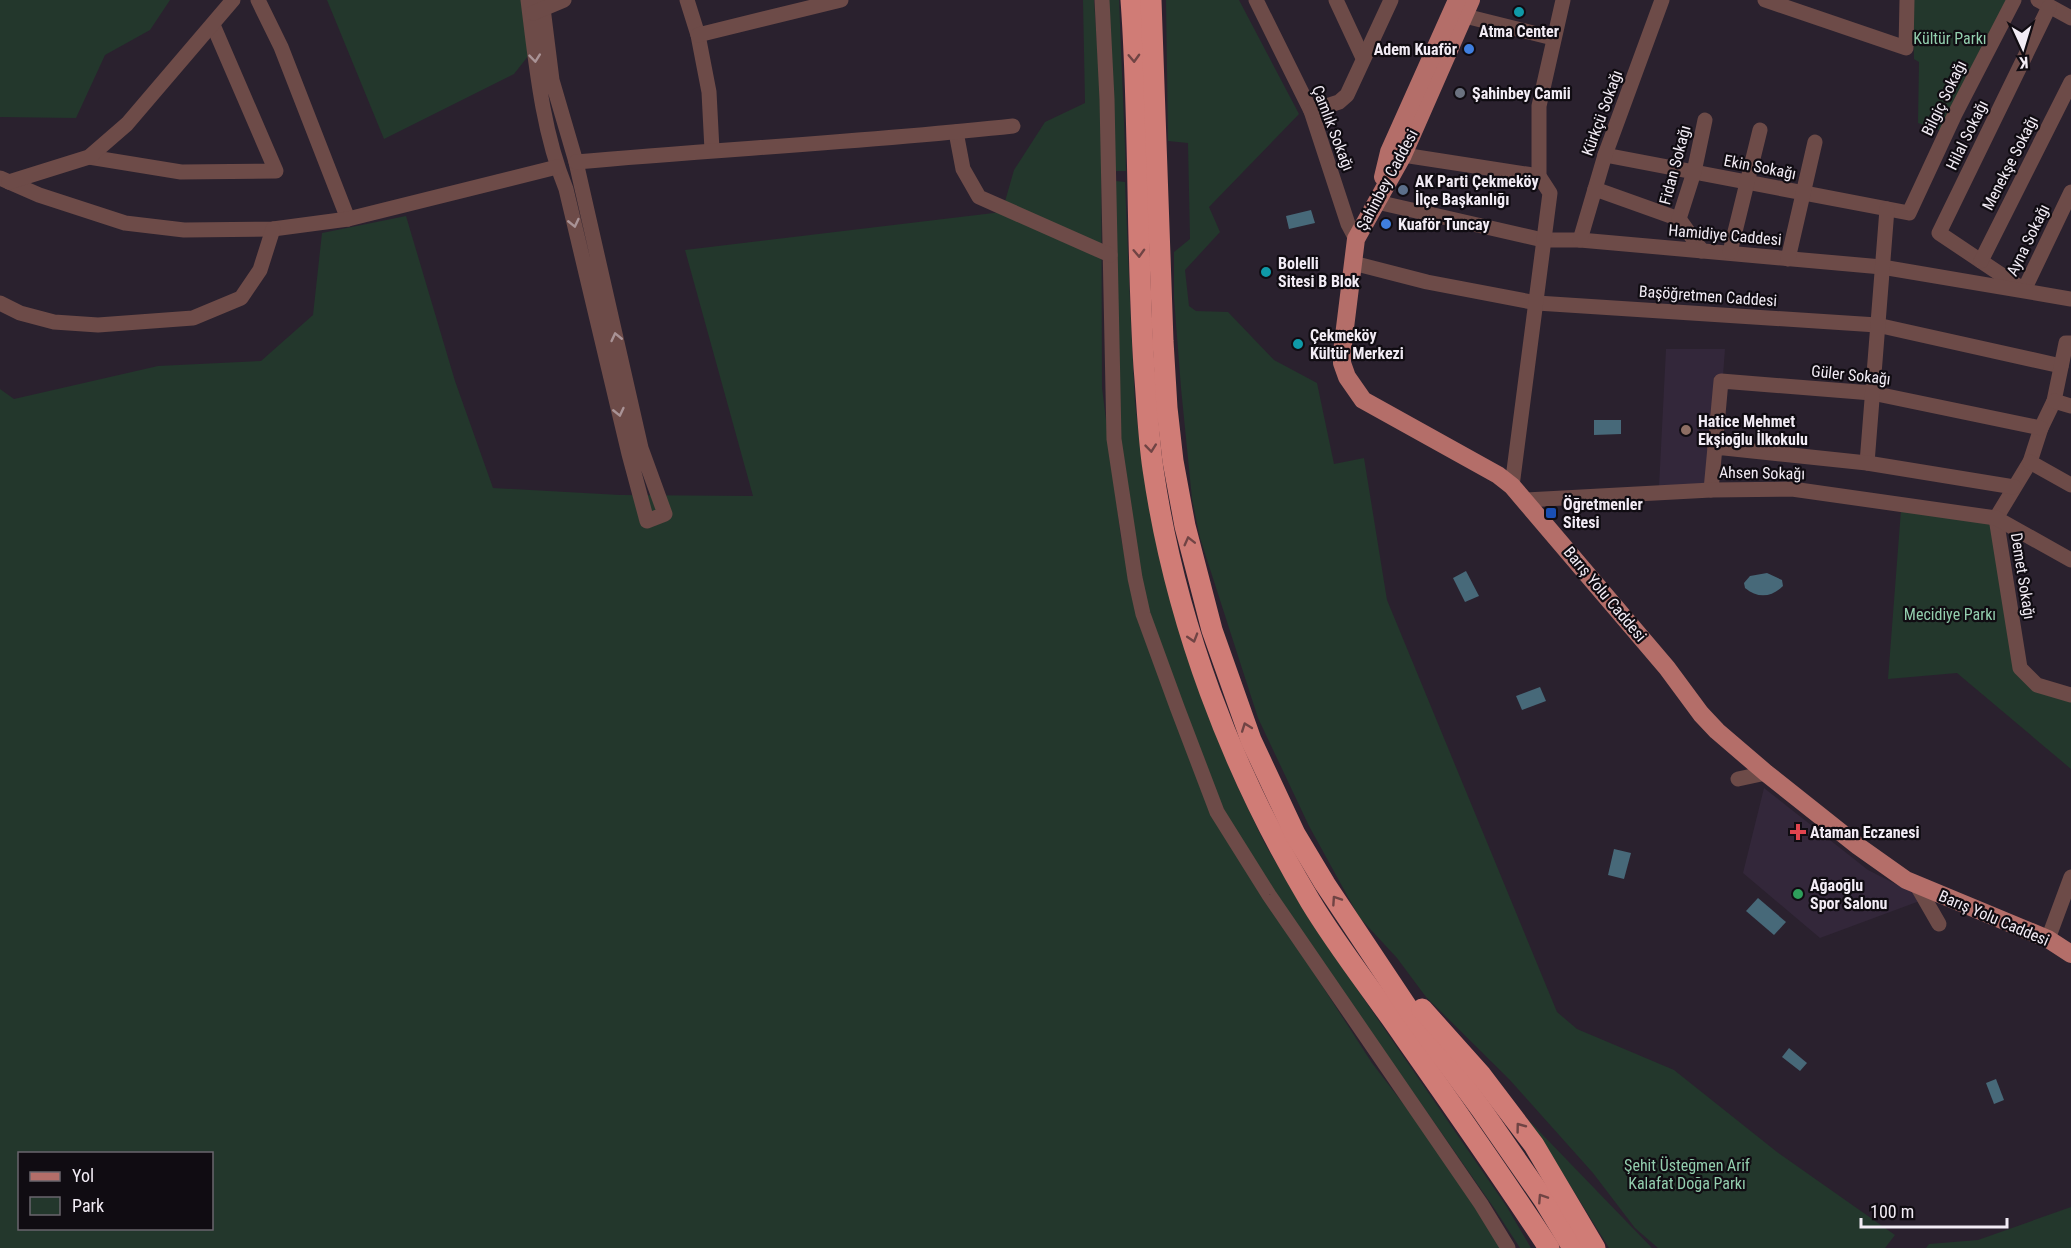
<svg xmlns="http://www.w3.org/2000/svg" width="2071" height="1248" viewBox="0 0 2071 1248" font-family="'Roboto Condensed',sans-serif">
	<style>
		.built { fill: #33273a }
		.green { fill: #23372c; fill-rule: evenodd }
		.water { fill: #476979 }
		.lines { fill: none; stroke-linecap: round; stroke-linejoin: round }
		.minor { stroke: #6d4b48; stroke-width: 15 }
		.major { stroke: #b46e69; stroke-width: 18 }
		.highway { stroke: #d07c76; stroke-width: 21 }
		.oneway { stroke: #a99396 }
		.oneway2 { stroke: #704444 }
		.culture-dot { fill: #0f9aa8; stroke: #100c12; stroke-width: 2 }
		.shop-dot { fill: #3f7fe0; stroke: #100c12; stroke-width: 2 }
		.worship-dot { fill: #6b7280; stroke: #100c12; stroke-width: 2 }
		.service-dot { fill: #5c6f8a; stroke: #100c12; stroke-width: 2 }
		.education-dot { fill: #8d6e63; stroke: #100c12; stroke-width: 2 }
		.transit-dot { fill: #1a4fb4; stroke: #100c12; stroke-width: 2 }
		.health-dot { fill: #e0444e; stroke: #100c12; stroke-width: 2 }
		.leisure-dot { fill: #2e9e5b; stroke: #100c12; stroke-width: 2 }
		.labels { text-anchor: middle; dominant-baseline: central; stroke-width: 4.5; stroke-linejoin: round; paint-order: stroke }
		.poi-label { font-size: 16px; font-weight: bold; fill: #f2ecf5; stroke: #100c12; text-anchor: start }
		.park-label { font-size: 16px; fill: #93ceae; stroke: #100c12 }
		.street-label { font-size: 16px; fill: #f2ecf5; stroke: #100c12 }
	</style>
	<rect width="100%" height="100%" fill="#2a212e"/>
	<!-- built -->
	<g class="built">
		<polygon points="1666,349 1725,349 1723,376 1714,377 1707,484 1659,487"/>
		<polygon points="1764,788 1868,870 1925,899 1820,938 1743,873"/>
	</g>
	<!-- green -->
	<g class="green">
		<polygon points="0,0 170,0 150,30 105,55 76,118 0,117"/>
		<polygon points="327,0 521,0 529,55 514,74 384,139"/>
		<path d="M1083,0h11l7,102 1,286 19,150 19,87 70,187 162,251 62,81 68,104h-1502v-859l14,10 144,-33 103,-5 52,-46 9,-82 84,-17 49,165 38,107 127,7 133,1 -68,-246 317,-38 12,-42 31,-48 40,-19zM20,1154h192v74h-192z"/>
		<polygon points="1105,0 1119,0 1126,171 1115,171 1116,181 1125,182 1131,326 1135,403 1142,460 1210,720 1235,781 1265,844 1313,925 1507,1207 1531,1248 1520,1248 1494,1208 1282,905 1222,809 1148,617 1118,439"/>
		<polygon points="1166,0 1239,0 1299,114 1209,207 1220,232 1185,270 1189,306 1196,311 1228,312 1274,360 1317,383 1334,464 1364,458 1387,600 1557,1012 1577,1029 1674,1070 1777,1152 1895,1235 1885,1248 1658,1248 1635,1228 1593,1173 1509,1079 1426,997 1397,958 1359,917 1309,826 1258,718 1200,538 1192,499 1181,388 1174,298 1174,252 1190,239 1188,143 1168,141"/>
		<polygon points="1913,0 2010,0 1945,132 1918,123 1919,62 1914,59"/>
		<polygon points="1901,510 1993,524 2018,673 2071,702 2071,769 1957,673 1888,679"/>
		<polygon points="1507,1098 1652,1248 1609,1248 1550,1153"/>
		<polygon points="2071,1207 2071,1248 1926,1248 1929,1244 1978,1240"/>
	</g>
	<!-- water -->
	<g class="water">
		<polygon points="1311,210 1315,223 1289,229 1286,216"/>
		<polygon points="1594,420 1621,420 1621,434 1594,435"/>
		<polygon points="1466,571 1479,596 1465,602 1453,578"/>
		<path d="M1767,573l15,7 1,6c-11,11 -25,13 -38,2l-1,-5 6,-7z"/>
		<polygon points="1540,687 1546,701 1522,710 1516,696"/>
		<polygon points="1614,849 1631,853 1624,879 1608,875"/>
		<polygon points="1758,898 1786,922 1774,935 1746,911"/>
		<polygon points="1789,1048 1807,1063 1800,1071 1782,1057"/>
		<polygon points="1996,1079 2004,1100 1994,1104 1986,1083"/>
	</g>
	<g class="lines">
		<!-- minor -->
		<g class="minor">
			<polyline points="258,0 281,47 348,219"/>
			<path d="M528,0c8,64 14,130 38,189l63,265 18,67 18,-7 -24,-66 -65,-286 -24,-82 -10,-80"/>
			<polyline points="687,0 698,35 709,92 712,150"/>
			<polyline points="1102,0 1107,99 1114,439 1135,578 1143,614 1177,707 1217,812 1269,895 1481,1204 1508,1248"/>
			<polyline points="1256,0 1311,111 1348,224 1356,239"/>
			<polyline points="1336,0 1363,58"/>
			<polyline points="1765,0 1906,48 1907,0"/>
			<polyline points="2038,0 2071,18"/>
			<polyline points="2049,7 1939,233 2024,290 2071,192"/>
			<polyline points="533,13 564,0"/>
			<polyline points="1465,16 1553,38"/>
			<polyline points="698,35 841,0"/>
			<polyline points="1311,111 1339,102 1347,95 1391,0"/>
			<polyline points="956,132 963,169 979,197 1110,255"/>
			<polyline points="1403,155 1539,176"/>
			<polyline points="1605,155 1909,213 1955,114 2014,0"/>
			<polyline points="89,157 181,172 276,171 213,25"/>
			<path d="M576,162c145,-13 291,-20 437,-36"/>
			<polyline points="0,178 39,195 125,223 184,230 273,229 348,219 557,167"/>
			<polyline points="9,182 89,157 127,124 233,0"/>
			<polyline points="1595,189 1679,219 1702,251"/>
			<polyline points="1377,202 1543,240 1580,240 1882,267 2071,299"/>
			<polyline points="1679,219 1694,172 1705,120"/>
			<polyline points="1580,240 1605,155 1662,0"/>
			<polyline points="1730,252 1760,130"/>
			<polyline points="1788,259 1815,142"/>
			<polyline points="1981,261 2071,82"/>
			<polyline points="1353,263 1427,282 1537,303 1877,325 2061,366"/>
			<polyline points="0,303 20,313 54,322 98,325 193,318 241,298 260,270 273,229"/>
			<polyline points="2071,343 2066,343 2054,401 2041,428 2030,462 1996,518 2020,668 2037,685 2071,695"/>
			<polyline points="2054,401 2071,406"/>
			<polyline points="1715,447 1721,381 1872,393 2041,428"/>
			<polyline points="2030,462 2071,485"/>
			<polyline points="1867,463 1887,209"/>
			<polyline points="1512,486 1550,193 1539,176 1539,106 1563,0"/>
			<polyline points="1711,490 1715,447 1867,463 2014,487"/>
			<polyline points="1526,500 1711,490 1792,489 1996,518 2071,560"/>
			<polyline points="1738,779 1766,773"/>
			<polyline points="1916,884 1939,924"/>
			<polyline points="2048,939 2071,877"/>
		</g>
		<!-- major -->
		<g class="major">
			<polyline points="1471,0 1403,155 1356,239 1342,352 1342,363 1347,377 1363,400 1498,475 1512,486 1667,668 1701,714 1717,731 1766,773 1858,846 1906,880 2048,939 2071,954"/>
			<polyline points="1383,177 1389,152 1457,0"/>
		</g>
		<!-- highway -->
		<g class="highway">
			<path d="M1131,0c9,122 5,245 13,367 3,34 4,68 9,102 22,152 78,300 157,432 24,40 54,79 81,117 54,77 107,152 158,230"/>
			<polyline points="1151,0 1163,341 1167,408 1173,461 1185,526 1212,630 1251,740 1295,834 1325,884 1413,1016 1481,1109 1544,1200 1573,1248"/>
			<polyline points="1422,1009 1481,1075 1534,1145 1595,1248"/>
		</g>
	</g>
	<!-- one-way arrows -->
	<defs><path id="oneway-chevron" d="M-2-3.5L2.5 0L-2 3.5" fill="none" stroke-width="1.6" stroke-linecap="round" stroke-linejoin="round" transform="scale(1.5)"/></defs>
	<g class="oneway">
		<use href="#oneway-chevron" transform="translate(535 58) rotate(84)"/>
		<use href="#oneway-chevron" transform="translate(574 223) rotate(77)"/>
		<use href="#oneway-chevron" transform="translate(616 337) rotate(-103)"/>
		<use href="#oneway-chevron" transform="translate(619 412) rotate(77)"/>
	</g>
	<g class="oneway2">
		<use href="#oneway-chevron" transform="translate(1134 58) rotate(88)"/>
		<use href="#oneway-chevron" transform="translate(1139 253) rotate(88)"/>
		<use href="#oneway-chevron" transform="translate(1151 448) rotate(84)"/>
		<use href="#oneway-chevron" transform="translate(1189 541) rotate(-104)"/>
		<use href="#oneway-chevron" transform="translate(1193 638) rotate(73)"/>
		<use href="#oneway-chevron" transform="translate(1246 727) rotate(-110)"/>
		<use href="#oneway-chevron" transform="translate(1336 900) rotate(-124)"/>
		<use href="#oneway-chevron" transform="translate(1520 1127) rotate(-127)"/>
		<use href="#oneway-chevron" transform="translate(1542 1198) rotate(-123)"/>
	</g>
	<!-- markers -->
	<g class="culture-dot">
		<circle cx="1519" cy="12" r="6"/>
		<circle cx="1266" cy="272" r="6"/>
		<circle cx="1298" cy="344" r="6"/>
	</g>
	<g class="shop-dot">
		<circle cx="1469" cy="49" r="6"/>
		<circle cx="1386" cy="224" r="6"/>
	</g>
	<circle class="worship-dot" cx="1460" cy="93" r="6"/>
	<circle class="service-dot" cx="1403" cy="190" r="6"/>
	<circle class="education-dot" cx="1686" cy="430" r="6"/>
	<rect class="transit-dot" x="1545" y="507" width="12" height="12" rx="3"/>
	<path class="health-dot" d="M1795 823h6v6h6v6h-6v6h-6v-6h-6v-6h6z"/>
	<circle class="leisure-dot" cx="1798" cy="894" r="6"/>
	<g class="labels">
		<!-- poi labels -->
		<g class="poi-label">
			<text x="1519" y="31" text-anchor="middle">Atma Center</text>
			<text x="1457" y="49" text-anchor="end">Adem Kuaför</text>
			<text x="1472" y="93">Şahinbey Camii</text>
			<text x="1415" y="181">AK Parti Çekmeköy<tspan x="1415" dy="18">İlçe Başkanlığı</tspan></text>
			<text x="1398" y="224">Kuaför Tuncay</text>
			<text x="1278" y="263">Bolelli<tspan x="1278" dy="18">Sitesi B Blok</tspan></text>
			<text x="1310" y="335">Çekmeköy<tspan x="1310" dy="18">Kültür Merkezi</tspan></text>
			<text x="1698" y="421">Hatice Mehmet<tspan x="1698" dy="18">Ekşioğlu İlkokulu</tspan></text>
			<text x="1563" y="504">Öğretmenler<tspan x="1563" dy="18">Sitesi</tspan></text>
			<text x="1810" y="832">Ataman Eczanesi</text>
			<text x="1810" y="885">Ağaoğlu<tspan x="1810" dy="18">Spor Salonu</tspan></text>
		</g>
		<!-- park labels -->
		<g class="park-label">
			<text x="1950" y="38">Kültür Parkı</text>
			<text x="1950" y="614">Mecidiye Parkı</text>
			<text x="1687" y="1165">Şehit Üsteğmen Arif<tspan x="1687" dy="18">Kalafat Doğa Parkı</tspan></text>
		</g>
		<!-- street labels -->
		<g class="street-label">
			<text transform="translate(1944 98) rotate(-64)">Bilgiç Sokağı</text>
			<text transform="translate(1602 113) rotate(-70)">Kürkçü Sokağı</text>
			<text transform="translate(1333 128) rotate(69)">Çamlık Sokağı</text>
			<text transform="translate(1967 135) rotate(-64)">Hilal Sokağı</text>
			<text transform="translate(2010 163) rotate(-63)">Menekşe Sokağı</text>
			<text transform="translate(1675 165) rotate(-75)">Fidan Sokağı</text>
			<text transform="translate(1760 167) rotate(11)">Ekin Sokağı</text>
			<text transform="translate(1387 180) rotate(-62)">Şahinbey Caddesi</text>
			<text transform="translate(1725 235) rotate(5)">Hamidiye Caddesi</text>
			<text transform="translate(2028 240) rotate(-64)">Ayna Sokağı</text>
			<text transform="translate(1708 296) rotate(4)">Başöğretmen Caddesi</text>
			<text transform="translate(1851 375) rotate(6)">Güler Sokağı</text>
			<text transform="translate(1762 473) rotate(1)">Ahsen Sokağı</text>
			<text transform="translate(2023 576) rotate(81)">Demet Sokağı</text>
			<text transform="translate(1605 594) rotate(50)">Barış Yolu Caddesi</text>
			<text transform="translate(1994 918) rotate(23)">Barış Yolu Caddesi</text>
		</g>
	</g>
	<!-- legend -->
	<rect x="18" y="1152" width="195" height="78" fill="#100c12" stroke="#6a666d" stroke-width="1.5"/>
	<rect x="30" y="1172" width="30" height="9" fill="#b46e69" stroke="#6a666d" stroke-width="1.5"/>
	<text x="72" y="1182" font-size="18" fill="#f2ecf5">Yol</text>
	<rect x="30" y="1197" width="30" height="18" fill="#23372c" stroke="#6a666d" stroke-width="1.5"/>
	<text x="72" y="1212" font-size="18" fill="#f2ecf5">Park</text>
	<!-- north arrow -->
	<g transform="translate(2023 48) rotate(176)" stroke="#100c12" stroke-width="4.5" paint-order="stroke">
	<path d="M0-4.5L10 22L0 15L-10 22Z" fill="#f2ecf5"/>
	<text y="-9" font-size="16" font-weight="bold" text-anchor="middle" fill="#f2ecf5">K</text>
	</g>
	<!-- scale -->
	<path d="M1861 1218v9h146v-9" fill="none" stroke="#f2ecf5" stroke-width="3"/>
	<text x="1870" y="1218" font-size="18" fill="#f2ecf5" stroke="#100c12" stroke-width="4.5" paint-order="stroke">100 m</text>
</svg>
